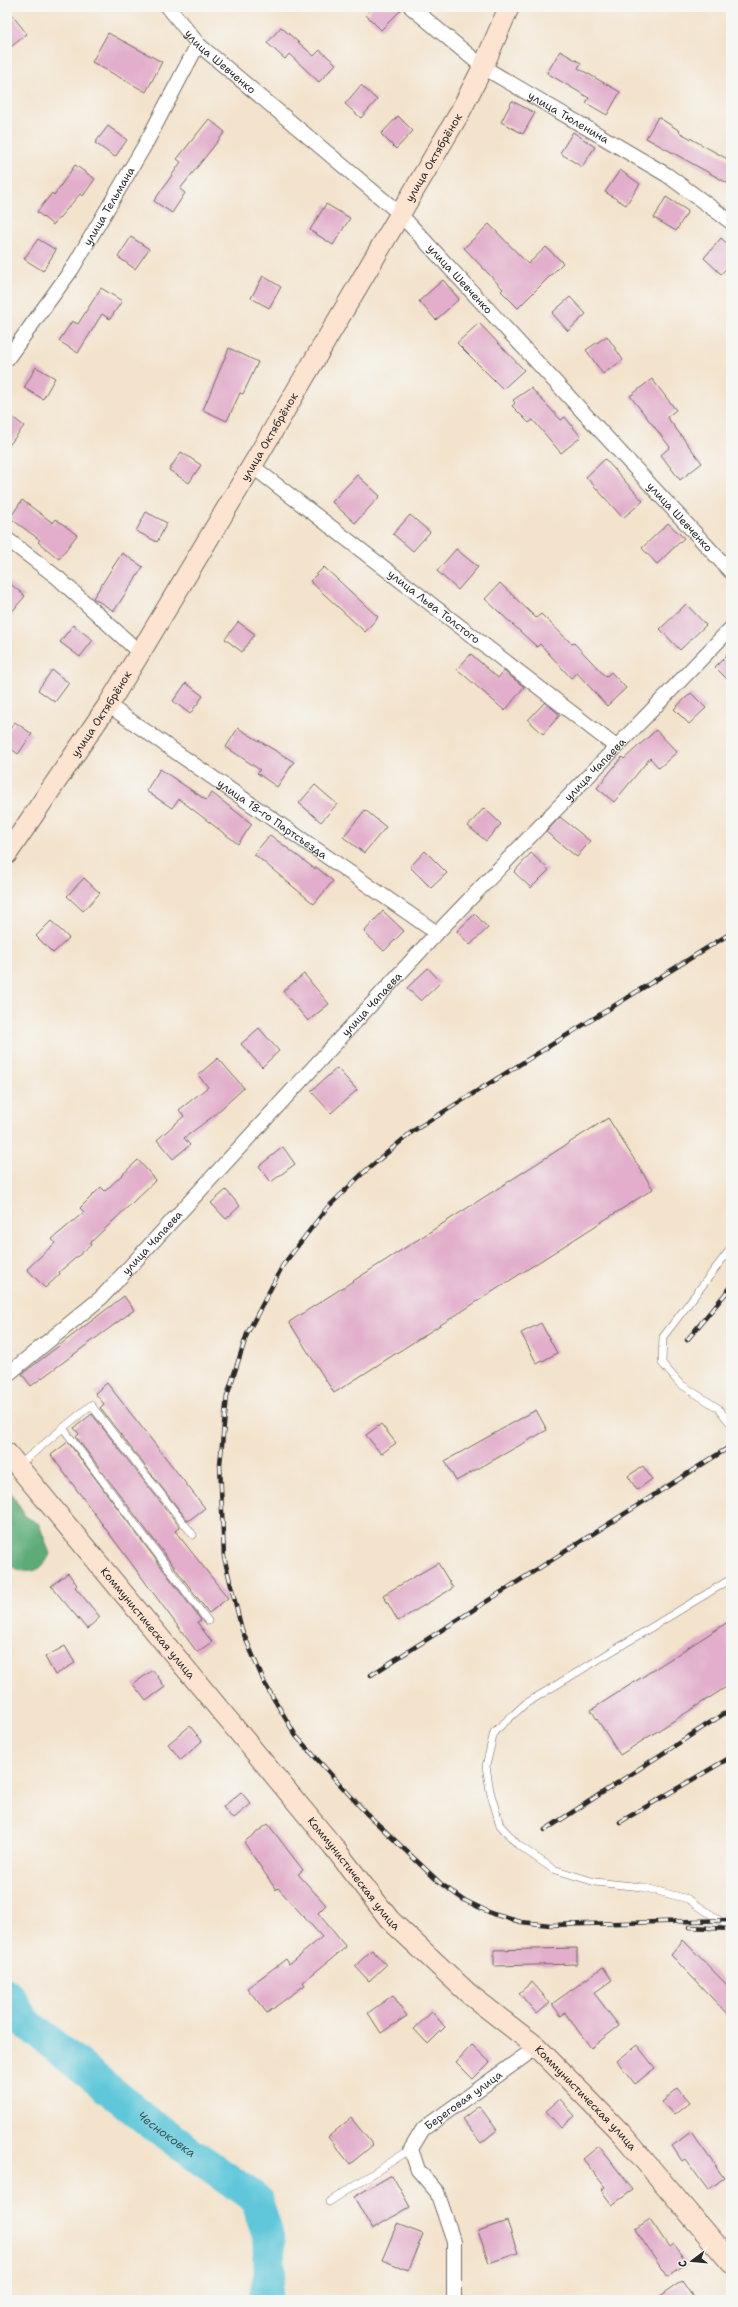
<svg xmlns="http://www.w3.org/2000/svg" width="738" height="2307" viewBox="0 0 738 2307" font-family="'Shantell Sans',sans-serif">
	<style>
		.forest { fill: #5cac78; stroke: #446c52 }
		.lines { fill: none; stroke-linecap: round; stroke-linejoin: round }
		.river { stroke: #5ec7d9; stroke-width: 32 }
		.building { fill: #e2aecb }
		.lane-casing { stroke: #716b63; stroke-width: 8 }
		.street-casing { stroke: #716b63; stroke-width: 16 }
		.secondary-casing { stroke: #716b63; stroke-width: 22 }
		.lane { stroke: #fff; stroke-width: 7 }
		.street { stroke: #fff; stroke-width: 14 }
		.secondary { stroke: #fde4d1; stroke-width: 20 }
		.rail-casing { stroke: #2b2b2b; stroke-width: 4.5 }
		.rail { stroke: #f6f6f2; stroke-width: 3; stroke-dasharray: 9; stroke-linecap: butt }
		.labels { text-anchor: middle; dominant-baseline: central; stroke-width: 4; stroke-linejoin: round; paint-order: stroke }
		.street-label { font-size: 11px; fill: #2b2b2b; stroke: #f6f6f2 }
		.water-label { font-size: 12px; font-style: italic; fill: #3a5a5f; stroke: #f6f6f2 }
	</style>
	<rect width="100%" height="100%" fill="#f6f6f2"/>
	<filter id="ink" filterUnits="userSpaceOnUse"><feTurbulence type="fractalNoise" baseFrequency=".025" numOctaves="2"/><feDisplacementMap in="SourceGraphic" scale="8" xChannelSelector="R" yChannelSelector="G"/><feConvolveMatrix kernelMatrix="1 2 1 2 8 2 1 2 1" color-interpolation-filters="sRGB"/></filter>
	<filter id="wash" filterUnits="userSpaceOnUse"><feTurbulence type="fractalNoise" baseFrequency=".012" numOctaves="4" result="noise"/><feDisplacementMap in="SourceGraphic" scale="16" xChannelSelector="R" yChannelSelector="G"/><feGaussianBlur stdDeviation="0.9" result="paint"/><feColorMatrix in="noise" values="0 0 0 0 0 0 0 0 0 0 0 0 0 0 0 0 0 1.4 0 .05"/><feComposite in="paint" operator="in"/></filter>
	<g filter="url(#wash)">
		<rect width="100%" height="100%" fill="#f3e3cc"/>
		<!-- forest -->
		<path class="forest" d="M7,1486l18,30 14,8 11,30c-2,4 -5,10 -9,13 -10,8 -26,4 -34,-5z"/>
		<g class="lines">
			<!-- river -->
			<path class="river" id="s1" d="M7,1994l19,29 131,105 99,71 12,37 2,37 -6,27"/>
		</g>
		<g id="blocks">
			<!-- building -->
			<g class="building">
				<polygon points="373,7 403,7 403,8 381,30 366,15"/>
				<polygon points="7,9 27,34 7,50"/>
				<polygon points="281,27 314,56 320,50 336,64 319,82 289,54 285,59 267,43"/>
				<polygon points="108,33 162,62 146,92 92,62"/>
				<polygon points="560,51 581,63 578,68 620,92 607,115 586,103 589,98 547,73"/>
				<polygon points="361,85 377,100 361,118 345,104"/>
				<polygon points="512,101 535,113 523,134 501,122"/>
				<polygon points="398,116 413,131 396,149 381,134"/>
				<polygon points="658,117 680,131 679,132 731,161 731,185 646,138"/>
				<polygon points="209,119 225,132 180,189 185,193 172,213 154,201 181,162 177,159"/>
				<polygon points="108,126 127,140 115,157 95,143"/>
				<polygon points="573,132 595,147 582,167 560,153"/>
				<polygon points="75,165 95,179 83,196 80,194 53,225 37,212 52,193 54,195"/>
				<polygon points="620,170 640,184 626,205 605,192"/>
				<polygon points="666,197 688,211 676,231 654,218"/>
				<polygon points="326,204 350,218 333,245 310,230"/>
				<polygon points="489,224 528,264 546,247 563,263 518,308 501,291 503,289 464,248"/>
				<polygon points="131,237 149,249 135,269 118,257"/>
				<polygon points="721,238 731,247 731,263 721,274 704,258"/>
				<polygon points="38,239 56,250 43,271 24,259"/>
				<polygon points="263,276 281,287 269,308 251,298"/>
				<polygon points="443,280 459,299 436,320 419,301"/>
				<polygon points="101,288 122,301 110,319 102,314 78,353 59,341 72,321 78,324"/>
				<polygon points="570,297 586,314 568,331 552,313"/>
				<polygon points="479,323 524,370 503,389 457,343"/>
				<polygon points="607,336 623,360 603,374 586,350"/>
				<polygon points="229,348 258,362 243,394 240,393 227,421 203,410"/>
				<polygon points="36,367 55,378 43,399 24,388"/>
				<polygon points="652,379 676,410 667,417 702,463 680,480 661,455 670,447 630,396"/>
				<polygon points="531,388 561,420 565,417 581,437 561,453 533,420 529,423 512,406 515,403 513,400"/>
				<polygon points="7,413 24,426 7,448"/>
				<polygon points="181,452 201,465 189,483 169,470"/>
				<polygon points="605,459 643,501 623,518 586,477"/>
				<polygon points="357,475 380,496 355,523 332,502"/>
				<polygon points="22,500 53,523 56,519 77,535 59,559 38,542 40,540 10,518"/>
				<polygon points="146,512 167,523 157,542 136,531"/>
				<polygon points="410,515 430,532 413,551 393,534"/>
				<polygon points="668,523 684,538 657,564 642,548"/>
				<polygon points="456,549 478,567 458,590 437,571"/>
				<polygon points="122,553 143,567 114,611 93,598"/>
				<polygon points="324,567 378,617 365,632 310,581"/>
				<polygon points="7,581 25,596 7,618"/>
				<polygon points="500,583 536,618 541,614 572,644 574,643 606,677 611,672 626,688 607,706 577,673 571,678 540,644 537,647 485,599"/>
				<polygon points="686,604 706,625 680,650 660,629"/>
				<polygon points="238,622 255,634 242,652 225,639"/>
				<polygon points="73,625 93,640 80,657 60,642"/>
				<polygon points="731,651 731,683 715,667"/>
				<polygon points="471,654 498,678 504,671 524,687 505,711 457,669"/>
				<polygon points="52,670 69,683 55,702 38,690"/>
				<polygon points="186,683 203,696 190,714 173,701"/>
				<polygon points="691,693 706,708 689,724 674,709"/>
				<polygon points="545,702 560,715 543,734 528,720"/>
				<polygon points="15,722 32,734 18,754 7,746 7,733"/>
				<polygon points="238,728 294,762 277,787 257,773 260,770 226,747"/>
				<polygon points="656,730 677,752 659,768 650,758 614,802 597,788 622,757 624,759"/>
				<polygon points="160,769 206,800 212,793 252,824 238,844 179,799 172,808 146,791"/>
				<polygon points="315,785 337,804 321,822 299,803"/>
				<polygon points="484,808 501,824 486,841 468,826"/>
				<polygon points="365,810 386,827 364,853 343,837"/>
				<polygon points="560,817 590,841 577,857 546,832"/>
				<polygon points="270,835 315,869 316,867 333,881 314,904 254,854"/>
				<polygon points="425,851 447,873 431,888 410,867"/>
				<polygon points="531,853 549,870 531,888 514,872"/>
				<polygon points="84,878 100,893 83,911 67,896"/>
				<polygon points="383,911 404,931 384,951 364,932"/>
				<polygon points="475,914 488,928 470,945 457,931"/>
				<polygon points="51,921 69,938 53,953 36,936"/>
				<polygon points="428,968 441,982 421,1001 407,988"/>
				<polygon points="304,974 329,1004 308,1021 283,991"/>
				<polygon points="259,1028 279,1051 262,1067 241,1044"/>
				<polygon points="218,1058 244,1088 212,1117 184,1138 190,1145 173,1159 157,1140 184,1116 179,1110 208,1087 198,1075"/>
				<polygon points="337,1068 357,1090 331,1113 311,1091"/>
				<polygon points="608,1118 653,1189 334,1393 289,1322"/>
				<polygon points="283,1147 295,1164 271,1182 259,1166"/>
				<polygon points="138,1160 156,1180 90,1243 91,1245 59,1272 60,1274 45,1288 27,1269 55,1243 52,1239 84,1212 80,1208 101,1187 105,1191"/>
				<polygon points="226,1190 240,1206 226,1219 211,1203"/>
				<polygon points="124,1296 134,1310 31,1386 22,1374"/>
				<polygon points="541,1323 557,1353 537,1364 521,1333"/>
				<polygon points="107,1383 205,1508 188,1521 100,1408 104,1404 95,1393"/>
				<polygon points="536,1410 547,1430 456,1481 445,1461"/>
				<polygon points="92,1414 180,1527 175,1531 228,1598 209,1613 76,1437 79,1434 74,1428"/>
				<polygon points="381,1424 396,1443 381,1454 366,1435"/>
				<polygon points="68,1442 201,1620 197,1622 212,1642 197,1652 51,1455"/>
				<polygon points="643,1466 652,1479 637,1490 628,1476"/>
				<polygon points="438,1563 453,1588 398,1621 383,1595"/>
				<polygon points="68,1573 77,1585 75,1587 100,1617 87,1629 51,1586"/>
				<polygon points="731,1620 731,1684 620,1755 591,1710"/>
				<polygon points="65,1646 75,1663 55,1675 45,1657"/>
				<polygon points="153,1670 165,1687 146,1701 133,1684"/>
				<polygon points="190,1726 202,1741 181,1760 168,1744"/>
				<polygon points="241,1792 251,1804 233,1819 223,1807"/>
				<polygon points="268,1824 303,1870 298,1874 326,1905 318,1913 346,1947 303,1982 305,1985 267,2013 247,1988 286,1959 289,1964 322,1937 278,1888 276,1890 244,1842"/>
				<polygon points="683,1940 731,1989 731,2018 671,1955"/>
				<polygon points="577,1948 577,1964 494,1966 494,1950"/>
				<polygon points="372,1950 386,1965 369,1981 355,1966"/>
				<polygon points="603,1967 612,1980 594,1993 619,2026 591,2048 565,2013 561,2016 552,2004"/>
				<polygon points="532,1982 550,2003 537,2014 519,1993"/>
				<polygon points="393,1995 407,2016 381,2033 368,2013"/>
				<polygon points="432,2012 445,2027 428,2044 414,2029"/>
				<polygon points="472,2045 490,2062 473,2079 456,2062"/>
				<polygon points="637,2045 655,2068 635,2084 617,2061"/>
				<polygon points="678,2088 690,2102 674,2115 662,2102"/>
				<polygon points="560,2099 575,2116 561,2128 546,2111"/>
				<polygon points="479,2106 497,2130 481,2143 462,2119"/>
				<polygon points="351,2118 373,2145 350,2164 328,2137"/>
				<polygon points="691,2132 724,2178 708,2190 685,2159 682,2161 672,2146"/>
				<polygon points="599,2146 633,2190 612,2205 601,2190 605,2187 583,2159"/>
				<polygon points="392,2175 410,2207 372,2229 354,2197"/>
				<polygon points="650,2219 669,2247 673,2244 687,2263 667,2277 635,2229"/>
				<polygon points="507,2221 518,2253 489,2263 478,2231"/>
				<polygon points="397,2224 423,2234 408,2270 382,2260"/>
				<polygon points="682,2281 695,2300 655,2300"/>
			</g>
		</g>
	</g>
	<g filter="url(#ink)">
		<use href="#blocks" fill-opacity="0" stroke="#716b63" stroke-width="1"/>
		<g class="lines">
			<!-- lane casing -->
			<g class="lane-casing">
				<g id="lane">
					<polyline points="731,1248 663,1337 662,1363 679,1383 718,1408 731,1424"/>
					<polyline points="63,1428 91,1405 193,1535"/>
					<polyline points="19,1465 63,1428 208,1621"/>
					<polyline points="731,1579 525,1704 494,1732 486,1766 490,1791 500,1825 518,1845 553,1869 595,1882 642,1887 688,1899 731,1928"/>
					<polyline points="329,2202 411,2149"/>
				</g>
			</g>
			<!-- street casing -->
			<g class="street-casing">
				<g id="street">
					<path id="s2" d="M168,7l30,37 201,169 332,359"/>
					<path id="s3" d="M411,7l72,60 184,108 64,47"/>
					<path id="s4" d="M7,359l65,-90 74,-126 52,-99"/>
					<path id="s5" d="M252,466l363,280"/>
					<polyline points="7,539 58,578 140,653"/>
					<path id="s6" d="M108,705l329,228"/>
					<path id="s7" d="M7,1375l95,-78 335,-364 294,-305"/>
					<path id="s8" d="M454,2300v-58l-17,-50 -19,-22 -7,-21 12,-20 114,-82"/>
				</g>
			</g>
			<!-- secondary casing -->
			<g class="secondary-casing">
				<g id="secondary">
					<path id="s9" d="M7,854l101,-149 32,-52 112,-187 207,-352 24,-47 26,-60"/>
					<path id="s10" d="M7,1453l325,392 58,75 79,74 68,53 84,86 110,130"/>
				</g>
			</g>
			<!-- lane -->
			<use href="#lane" class="lane"/>
			<!-- street -->
			<use href="#street" class="street"/>
			<!-- secondary -->
			<use href="#secondary" class="secondary"/>
			<!-- rail casing -->
			<g class="rail-casing">
				<g id="rail">
					<polyline points="731,933 413,1131 362,1174 327,1208 283,1265 247,1334 227,1396 220,1464 224,1557 242,1630 265,1684 296,1736 366,1813 440,1883 464,1900 493,1914 521,1922 550,1925 731,1920"/>
					<polyline points="687,1340 731,1287"/>
					<polyline points="371,1675 731,1446"/>
					<polyline points="620,1822 731,1757"/>
					<polyline points="545,1830 731,1709"/>
					<polyline points="689,1927 731,1929"/>
				</g>
			</g>
			<!-- rail -->
			<use href="#rail" class="rail"/>
		</g>
	</g>
	<g class="labels">
		<!-- street labels -->
		<g class="street-label">
			<text stroke="none"><textPath href="#s2" startOffset="76">улица Шевченко</textPath></text>
			<text stroke="none"><textPath href="#s3" startOffset="193">улица Тюленина</textPath></text>
			<text stroke="none"><textPath href="#s9" startOffset="817">улица Октябрёнок</textPath></text>
			<text stroke="none"><textPath href="#s4" startOffset="184">улица Тельмана</textPath></text>
			<text stroke="none"><textPath href="#s2" startOffset="400">улица Шевченко</textPath></text>
			<text stroke="none"><textPath href="#s9" startOffset="493">улица Октябрёнок</textPath></text>
			<text stroke="none"><textPath href="#s2" startOffset="724">улица Шевченко</textPath></text>
			<text stroke="none"><textPath href="#s5" startOffset="230">улица Льва Толстого</textPath></text>
			<text stroke="none"><textPath href="#s9" startOffset="169">улица Октябрёнок</textPath></text>
			<text stroke="none"><textPath href="#s7" startOffset="845">улица Чапаева</textPath></text>
			<text stroke="none"><textPath href="#s6" startOffset="200">улица 18-го Партсъезда</textPath></text>
			<text stroke="none"><textPath href="#s7" startOffset="521">улица Чапаева</textPath></text>
			<text stroke="none"><textPath href="#s7" startOffset="197">улица Чапаева</textPath></text>
			<text stroke="none"><textPath href="#s10" startOffset="221">Коммунистическая улица</textPath></text>
			<text stroke="none"><textPath href="#s10" startOffset="545">Коммунистическая улица</textPath></text>
			<text stroke="none"><textPath href="#s10" startOffset="869">Коммунистическая улица</textPath></text>
			<text stroke="none"><textPath href="#s8" startOffset="235">Береговая улица</textPath></text>
		</g>
		<!-- water labels -->
		<g class="water-label">
			<text stroke="none"><textPath href="#s1" startOffset="214">Чесноковка</textPath></text>
		</g>
	</g>
	<!-- margin -->
	<rect width="738" height="2307" fill="none" stroke="#f6f6f2" stroke-width="24"/>
	<!-- north arrow -->
	<g transform="translate(692 2261) rotate(254)" stroke="#f6f6f2" stroke-width="3" paint-order="stroke">
	<path d="M0-3L7 15L0 10L-7 15Z" fill="#2b2b2b"/>
	<text y="-6" font-size="11" font-weight="bold" text-anchor="middle" fill="#2b2b2b">С</text>
	</g>
</svg>
